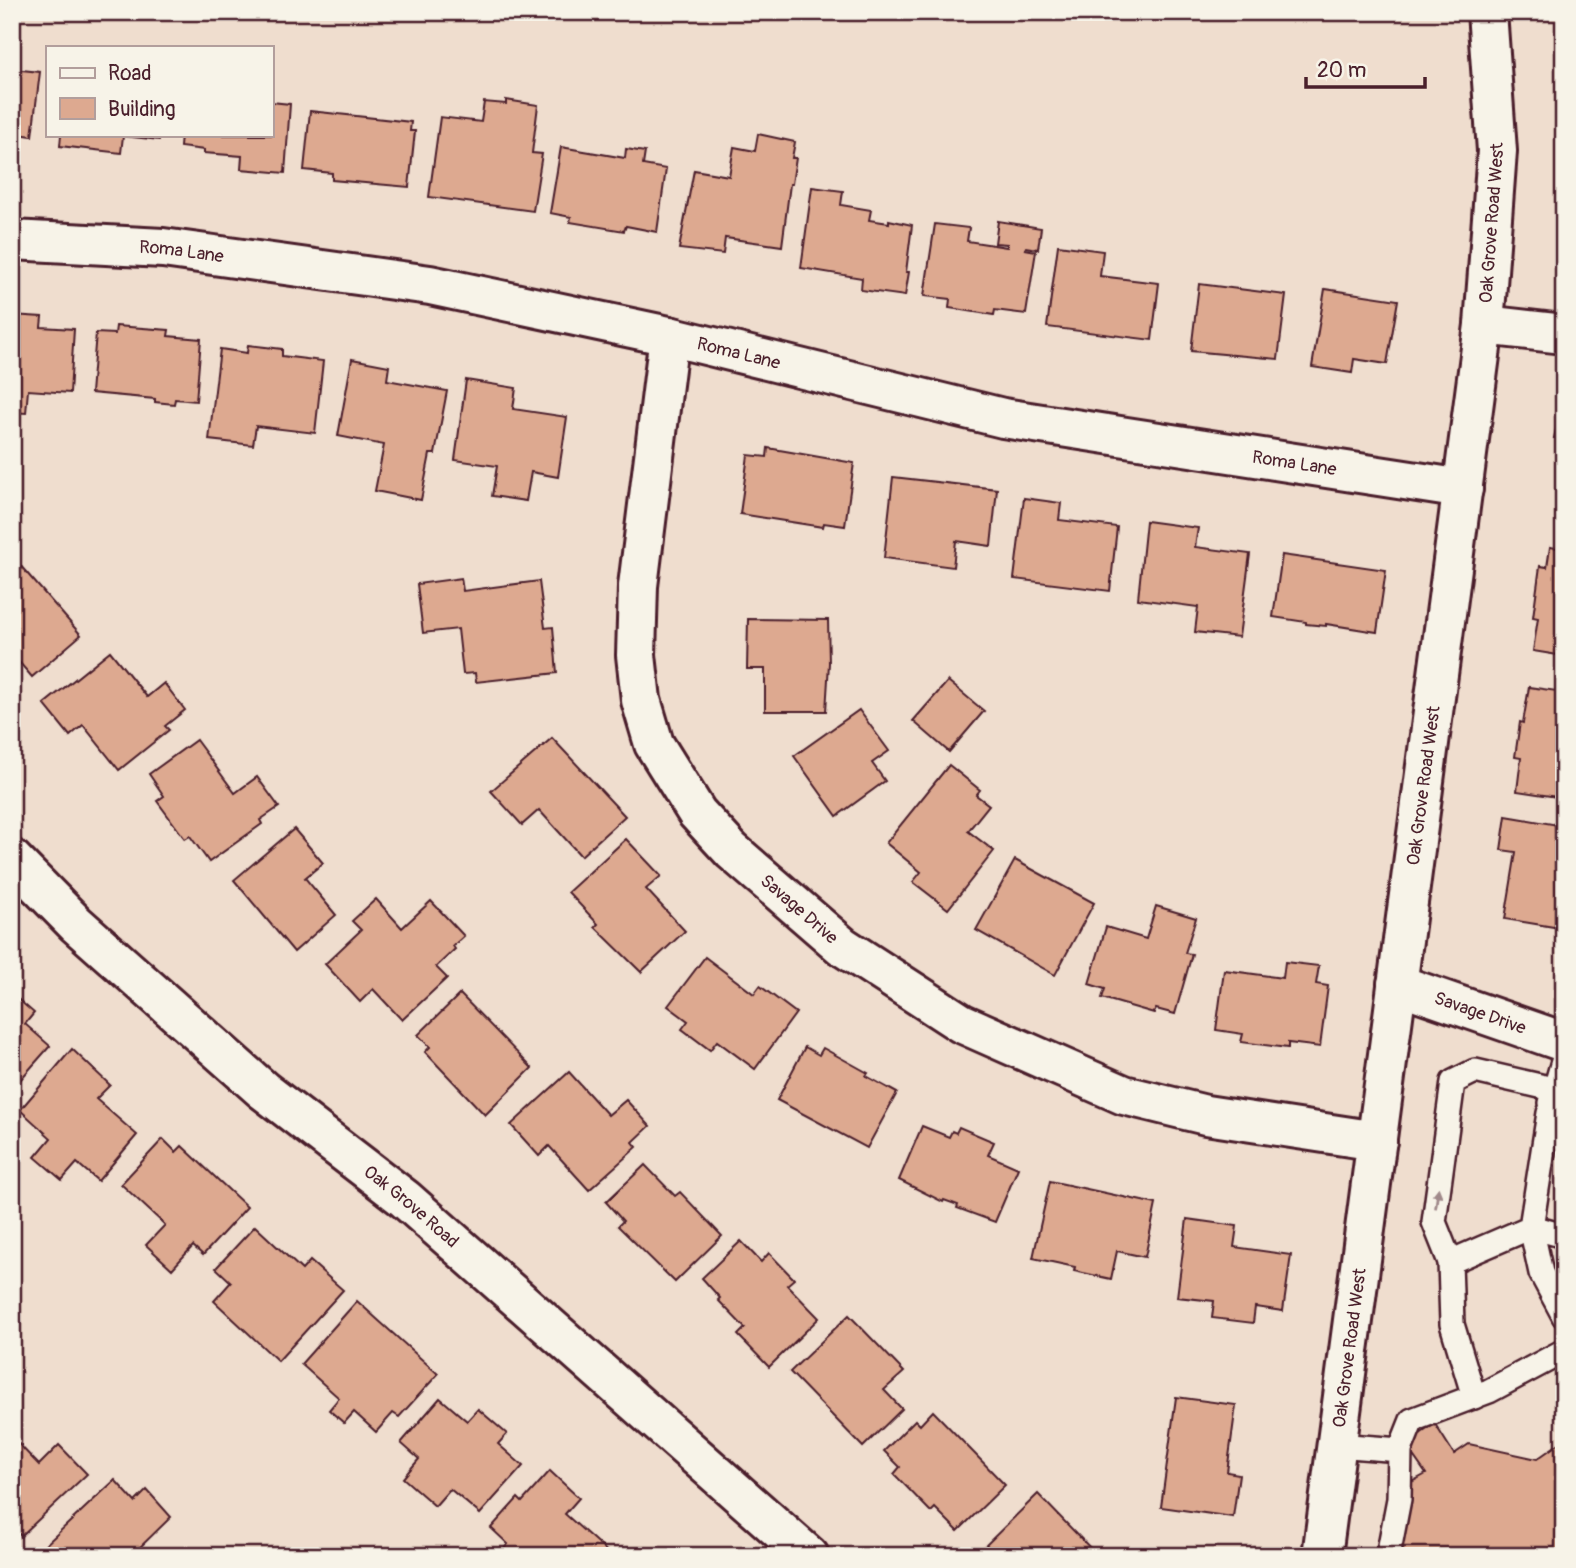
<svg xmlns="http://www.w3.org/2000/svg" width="1576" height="1568" viewBox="0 0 1576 1568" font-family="Pangolin,sans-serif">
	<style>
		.building { fill: #dda990; stroke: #4a1f2b; stroke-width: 2 }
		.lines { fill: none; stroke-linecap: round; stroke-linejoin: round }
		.service-casing { stroke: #4a1f2b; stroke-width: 28 }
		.minor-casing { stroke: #4a1f2b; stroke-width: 44 }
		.tertiary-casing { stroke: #4a1f2b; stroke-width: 44 }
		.service { stroke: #f7f3e8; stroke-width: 23 }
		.minor { stroke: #f7f3e8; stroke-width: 38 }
		.tertiary { stroke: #f7f3e8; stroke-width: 38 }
		.oneway { fill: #a0898a }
		.labels { text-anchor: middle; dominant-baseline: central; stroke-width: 7; stroke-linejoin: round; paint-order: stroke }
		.street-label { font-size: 18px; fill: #4a1f2b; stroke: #f7f3e8 }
	</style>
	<rect width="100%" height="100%" fill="#efddce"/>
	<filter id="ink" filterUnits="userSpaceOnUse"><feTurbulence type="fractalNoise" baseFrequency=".0143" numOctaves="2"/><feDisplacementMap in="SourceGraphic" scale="14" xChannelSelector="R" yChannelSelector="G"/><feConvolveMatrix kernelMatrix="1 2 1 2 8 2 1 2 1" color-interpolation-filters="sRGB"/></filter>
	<g filter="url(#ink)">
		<!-- building -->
		<g class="building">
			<polygon points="12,69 40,72 32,136 12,133"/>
			<polygon points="506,100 538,105 532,153 542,154 533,211 429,197 440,117 481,122 484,102 506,104"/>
			<polygon points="271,102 290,104 285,173 241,169 242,156 204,153 204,150 180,147 181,135 271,135"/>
			<polygon points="310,111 411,122 410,131 415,131 409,187 332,180 332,173 304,170"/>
			<polygon points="758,134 795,142 792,158 796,158 792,184 790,184 782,246 725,238 723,254 679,249 694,170 729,176 734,147 755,151"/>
			<polygon points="61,135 160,135 159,140 123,136 121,153 60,146"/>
			<polygon points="561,147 625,158 626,149 645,152 643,165 666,169 657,232 626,226 624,231 570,222 571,217 550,213"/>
			<polygon points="812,187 843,191 841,205 871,210 869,220 889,223 889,220 912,225 906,272 909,272 905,296 861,290 862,278 801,268"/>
			<polygon points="998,221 1041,228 1038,249 1026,247 1025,249 1036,251 1026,314 995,310 994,315 949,308 950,299 924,296 935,224 969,228 967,241 1007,247 1007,244 995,243"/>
			<polygon points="1058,245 1103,251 1100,276 1159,283 1152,340 1047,327"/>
			<polygon points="1199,284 1286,295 1278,359 1191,351"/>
			<polygon points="1325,289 1398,300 1387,364 1354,359 1352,373 1312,367"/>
			<polygon points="12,315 42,317 41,327 74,329 70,393 28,390 26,413 12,412"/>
			<polygon points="116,326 169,330 168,336 201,339 196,401 175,399 174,404 155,402 155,399 91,393 96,333 115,334"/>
			<polygon points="248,345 282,349 282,356 323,361 315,433 256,426 253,445 209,440 220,349 247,353"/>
			<polygon points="352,359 389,366 387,380 447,391 435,454 430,454 421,500 375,491 384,445 338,436"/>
			<polygon points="466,380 516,388 513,409 567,417 558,477 531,472 526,501 492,496 497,466 455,460"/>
			<polygon points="1562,414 1564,414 1564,452 1558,451 1560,438 1554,438 1557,425 1560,425"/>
			<polygon points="768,448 854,463 845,526 824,523 823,527 740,514 748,455 767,457"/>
			<polygon points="893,477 997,489 991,546 956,541 953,567 884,558"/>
			<polygon points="1024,498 1061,503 1059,520 1117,527 1110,591 1014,579"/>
			<polygon points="1146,521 1198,528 1195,547 1250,554 1239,637 1195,632 1198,607 1138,599"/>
			<polygon points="1550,547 1564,549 1564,656 1533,651 1538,618 1533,617 1540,566 1547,567"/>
			<polygon points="1282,555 1386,570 1377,632 1326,624 1326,626 1306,624 1306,622 1273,617"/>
			<polygon points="12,556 81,635 32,677 12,654"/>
			<polygon points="461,578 463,591 539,581 545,628 553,627 557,673 476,682 475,673 463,674 458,629 423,633 417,584"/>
			<polygon points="748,619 828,620 829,663 826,711 765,711 765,669 747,669"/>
			<polygon points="110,651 147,697 164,683 185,710 165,726 169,730 119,770 83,725 70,736 44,704"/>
			<polygon points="948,681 984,711 949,752 913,721"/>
			<polygon points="1529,687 1564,692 1564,798 1517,791 1521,758 1515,757 1520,722 1523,723"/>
			<polygon points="859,710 889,751 872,763 885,781 837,816 794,756"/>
			<polygon points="552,738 625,816 581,856 539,810 522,825 491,791"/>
			<polygon points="196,740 235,793 257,777 279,807 260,820 262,824 209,862 190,836 185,839 157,801 164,796 149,774"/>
			<polygon points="949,765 980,790 976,795 989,805 968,831 994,851 948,909 913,882 921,872 886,843"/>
			<polygon points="1506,816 1564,826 1564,903 1560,928 1505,919 1516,852 1501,850"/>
			<polygon points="294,829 323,863 305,878 336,915 294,952 234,880"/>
			<polygon points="626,839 661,876 646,889 685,931 641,972 595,927 598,924 568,892"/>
			<polygon points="1015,860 1094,903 1055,975 976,930"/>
			<polygon points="376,899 402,928 431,901 464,936 453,946 455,949 436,967 447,978 402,1020 373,989 360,1002 325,964 361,930 352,921"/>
			<polygon points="1156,906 1196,918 1185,953 1192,954 1175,1014 1156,1009 1154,1013 1102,998 1105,989 1089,984 1106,927 1146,939"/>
			<polygon points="705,957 754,994 760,986 796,1013 755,1069 717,1041 710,1050 682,1029 688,1021 668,1006"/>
			<polygon points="1285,962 1319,966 1316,984 1328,986 1320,1047 1288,1043 1288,1048 1241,1042 1243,1034 1216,1030 1224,970 1283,978"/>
			<polygon points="12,994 34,1013 25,1024 50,1046 12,1089"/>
			<polygon points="460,994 532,1068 485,1115 425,1052 430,1047 418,1035"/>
			<polygon points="805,1047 819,1055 823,1048 868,1073 866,1076 897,1093 867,1148 777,1100"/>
			<polygon points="72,1049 110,1085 96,1099 137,1135 98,1181 77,1163 62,1180 35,1157 51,1138 20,1110"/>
			<polygon points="569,1072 608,1115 626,1100 650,1126 633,1142 637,1147 589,1190 549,1146 539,1156 511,1125"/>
			<polygon points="922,1126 949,1137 952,1131 956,1133 959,1127 994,1142 988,1155 1018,1168 995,1222 957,1208 958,1205 944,1200 943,1202 899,1180"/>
			<polygon points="163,1139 176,1152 182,1146 247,1207 203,1255 193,1246 172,1269 146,1245 165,1225 121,1184"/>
			<polygon points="645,1165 675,1196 680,1192 722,1236 675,1282 618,1226 623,1221 606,1202"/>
			<polygon points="1050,1181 1156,1204 1145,1257 1117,1251 1111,1279 1074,1271 1075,1267 1033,1258"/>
			<polygon points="1187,1219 1237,1226 1234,1247 1291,1255 1283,1311 1255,1307 1253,1323 1212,1318 1214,1301 1177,1297"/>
			<polygon points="255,1226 302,1270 310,1261 343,1290 278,1361 214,1301 231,1282 216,1268"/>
			<polygon points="741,1241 761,1262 769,1253 794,1279 787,1285 819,1318 769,1367 738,1335 745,1328 718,1300 720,1298 702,1278"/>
			<polygon points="357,1301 438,1374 399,1417 393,1413 376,1432 354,1412 344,1423 329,1410 339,1398 301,1364"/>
			<polygon points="849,1315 904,1372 884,1390 902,1409 863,1447 790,1372"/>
			<polygon points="1176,1397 1236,1405 1227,1472 1239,1474 1233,1517 1161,1507"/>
			<polygon points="440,1398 467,1421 478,1409 507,1434 498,1444 523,1466 480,1514 450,1489 435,1506 403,1478 419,1459 401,1443"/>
			<polygon points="933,1411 1005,1485 958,1531 935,1508 931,1512 894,1474 900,1467 884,1451 915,1420 920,1425"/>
			<polygon points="1435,1424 1454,1454 1469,1444 1537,1459 1564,1440 1564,1556 1398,1556 1410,1483 1426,1474 1405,1444"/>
			<polygon points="12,1437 39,1465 59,1445 87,1474 21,1536 12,1527"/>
			<polygon points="550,1471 579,1498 565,1514 612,1556 498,1556 508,1544 491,1528 518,1498 522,1502"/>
			<polygon points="115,1480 135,1502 147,1490 171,1517 131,1556 49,1556 42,1548"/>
			<polygon points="1038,1494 1098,1556 991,1556 983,1548"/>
		</g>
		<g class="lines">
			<!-- service casing -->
			<g class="service-casing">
				<g id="service">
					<polyline points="1551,1103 1564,1058"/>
					<polyline points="1564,1236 1531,1227 1541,1273 1564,1316"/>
					<polyline points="1450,1262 1531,1227 1549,1113 1564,1119"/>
					<polyline points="1474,1397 1452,1324 1450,1262 1434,1222 1453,1082 1475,1071 1553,1089"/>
					<polyline points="1337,1445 1400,1450"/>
					<polyline points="1388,1556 1399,1499 1400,1450 1412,1420 1489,1391 1564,1351"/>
				</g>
			</g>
			<!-- minor casing -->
			<g class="minor-casing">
				<g id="minor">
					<path id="s1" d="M12,240l151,8 267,37 239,51 334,82 460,71"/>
					<polyline points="1484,325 1564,334"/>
					<path id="s2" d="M669,336l-31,250 -2,69 5,45 13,44 43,69 35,38 110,95 119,77 163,72 82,20 171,26"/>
					<path id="s3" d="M1397,984l167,58"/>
					<path id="s4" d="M1322,1556l162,-1231 13,-174 -10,-139"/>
				</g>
			</g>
			<!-- tertiary casing -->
			<g class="tertiary-casing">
				<g id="tertiary">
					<path id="s5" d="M12,859l64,65 187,166 142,109 404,357"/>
				</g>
			</g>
			<!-- service -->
			<use href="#service" class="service"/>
			<!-- minor -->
			<use href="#minor" class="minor"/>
			<!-- tertiary -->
			<use href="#tertiary" class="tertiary"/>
		</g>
		<!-- one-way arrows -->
		<defs><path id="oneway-solid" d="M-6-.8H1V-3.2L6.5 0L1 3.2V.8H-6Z" transform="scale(1.75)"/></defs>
		<use class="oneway" href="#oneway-solid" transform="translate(1437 1198) rotate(-82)"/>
	</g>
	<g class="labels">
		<!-- street labels -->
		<g class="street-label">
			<text stroke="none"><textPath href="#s4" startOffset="1344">Oak Grove Road West</textPath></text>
			<text stroke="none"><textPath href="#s1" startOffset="170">Roma Lane</textPath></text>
			<text stroke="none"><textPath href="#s1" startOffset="737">Roma Lane</textPath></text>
			<text stroke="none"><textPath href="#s1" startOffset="1304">Roma Lane</textPath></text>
			<text stroke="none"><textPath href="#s4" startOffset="777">Oak Grove Road West</textPath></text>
			<text stroke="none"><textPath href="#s2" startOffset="634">Savage Drive</textPath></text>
			<text stroke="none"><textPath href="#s3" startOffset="88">Savage Drive</textPath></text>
			<text stroke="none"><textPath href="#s5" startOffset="530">Oak Grove Road</textPath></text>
			<text stroke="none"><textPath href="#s4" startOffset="210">Oak Grove Road West</textPath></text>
		</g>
	</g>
	<!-- margin -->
	<rect width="1576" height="1568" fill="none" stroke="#f7f3e8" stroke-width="42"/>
	<rect x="21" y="21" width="1534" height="1526" fill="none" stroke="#4a1f2b" stroke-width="2.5" filter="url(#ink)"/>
	<!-- legend -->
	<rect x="46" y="46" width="228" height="91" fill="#f7f3e8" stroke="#b29e9c" stroke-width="2"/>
	<rect x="60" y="68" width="35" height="10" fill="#f7f3e8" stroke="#b29e9c" stroke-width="2"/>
	<text x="108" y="80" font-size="21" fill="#4a1f2b">Road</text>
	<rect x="60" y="98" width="35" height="21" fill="#dda990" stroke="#b29e9c" stroke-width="2"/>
	<text x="108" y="116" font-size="21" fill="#4a1f2b">Building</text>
	<!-- scale -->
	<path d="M1306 77v10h119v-10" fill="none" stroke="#4a1f2b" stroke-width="3.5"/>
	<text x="1317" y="77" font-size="21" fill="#4a1f2b" stroke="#f7f3e8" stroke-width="5" paint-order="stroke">20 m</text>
</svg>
